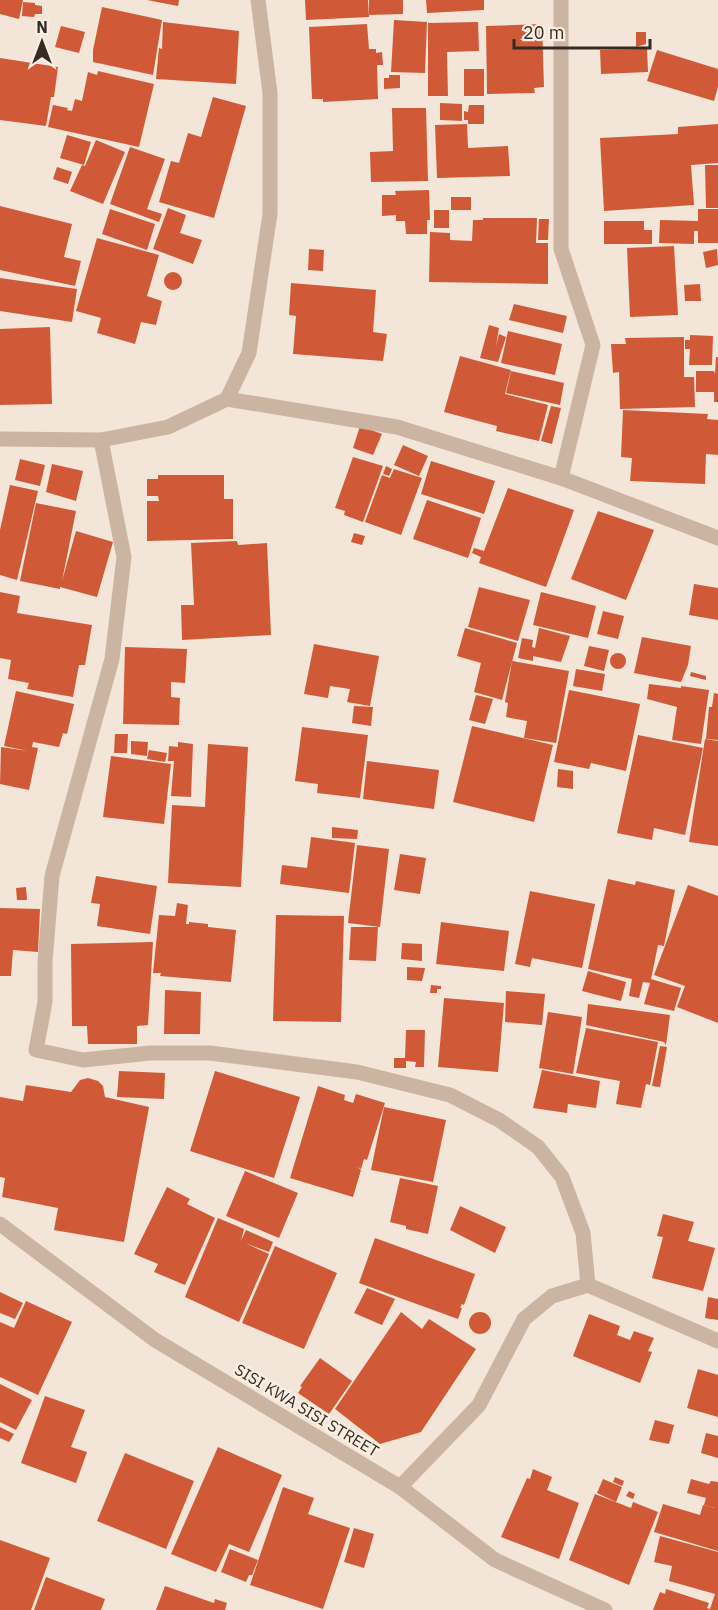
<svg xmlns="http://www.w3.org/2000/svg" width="718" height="1610" viewBox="0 0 718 1610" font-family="'IBM Plex Sans',sans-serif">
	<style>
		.building { fill: #d05a38 }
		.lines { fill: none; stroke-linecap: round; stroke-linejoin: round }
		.minor { stroke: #ccb4a2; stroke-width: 15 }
		.labels { text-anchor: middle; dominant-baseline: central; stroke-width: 5; stroke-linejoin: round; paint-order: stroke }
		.street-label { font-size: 16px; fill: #362a25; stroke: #faefe3 }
	</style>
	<rect width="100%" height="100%" fill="#f3e5d7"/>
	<!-- building -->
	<g class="building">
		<polygon points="0,0 23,0 19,19 0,14"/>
		<polygon points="147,0 179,0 178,6"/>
		<polygon points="305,0 368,0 369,17 306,20"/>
		<polygon points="369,0 403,0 403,14 369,15"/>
		<polygon points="426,0 484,0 484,10 427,13"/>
		<polygon points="23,2 35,3 35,5 42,6 42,14 35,14 34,17 22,16"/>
		<polygon points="102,7 162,20 153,75 93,62 93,50"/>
		<polygon points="394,20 427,22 425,73 391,72"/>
		<polygon points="163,22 239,31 236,84 156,79 159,48 162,49"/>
		<polygon points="478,22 479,51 447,52 448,96 428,96 428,23"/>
		<polygon points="367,24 369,49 376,49 376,53 382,52 383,65 377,65 378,99 323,102 323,99 312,99 309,27"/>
		<polygon points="542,24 544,87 534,88 535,93 487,94 486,26"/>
		<polygon points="61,26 85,32 79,53 55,47"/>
		<polygon points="636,32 646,32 646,44 636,47"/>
		<polygon points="647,49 648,72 601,74 600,50"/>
		<polygon points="657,50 718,69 718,87 714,101 647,81"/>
		<polygon points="0,58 58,67 54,97 51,97 46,126 0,120"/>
		<rect x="464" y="69" width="20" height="27"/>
		<polygon points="98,71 154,84 139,147 48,127 53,105 68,108 67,110 72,111 75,99 82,101 88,72 97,75"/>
		<polygon points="389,75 400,75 400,88 384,89 384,78 389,78"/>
		<polygon points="213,97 246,106 214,218 159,202 171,161 179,163 188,133 201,137"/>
		<polygon points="440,103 462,104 462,121 440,120"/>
		<polygon points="469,105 484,105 484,124 468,124 468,120 464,120 464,111 468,112"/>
		<polygon points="392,108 426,108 428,181 371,182 370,152 393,151"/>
		<polygon points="467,124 468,148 508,146 510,176 437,178 435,125"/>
		<polygon points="718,124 718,163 691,165 694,205 604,211 600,138 678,134 678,127"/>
		<polygon points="67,135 91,142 84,165 60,158"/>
		<polygon points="96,140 125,152 103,204 70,191 82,165 85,166"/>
		<polygon points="130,147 165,159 147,209 162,214 159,222 110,204"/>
		<polygon points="705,165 718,165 718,208 706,208"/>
		<polygon points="57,167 72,172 68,184 53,179"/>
		<polygon points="429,190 430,220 427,220 427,234 406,234 405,221 396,221 396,215 382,216 382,195 396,195 395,191"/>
		<rect x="451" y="197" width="20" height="13"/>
		<polygon points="0,206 72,224 64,257 81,261 75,286 0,270"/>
		<polygon points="168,208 186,215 180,233 202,240 193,264 153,249"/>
		<polygon points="110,209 155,224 147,250 102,234"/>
		<polygon points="698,209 718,209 718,243 698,243 698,231 694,231 694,244 659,243 660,220 698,221"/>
		<rect x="434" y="210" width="15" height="18"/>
		<polygon points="483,218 537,218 536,243 548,243 548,284 429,282 430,232 450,233 450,240 472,241 473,220 483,220"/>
		<polygon points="539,219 549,219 548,240 538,240"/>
		<polygon points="604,221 644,221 644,230 652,230 652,244 604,244"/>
		<polygon points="97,238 159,255 147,296 162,301 156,325 141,322 135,344 97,333 101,318 76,311"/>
		<polygon points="674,246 678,315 630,317 627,248"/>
		<polygon points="309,249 324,250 323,271 308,270"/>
		<polygon points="717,249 718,265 706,268 703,252"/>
		<circle cx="173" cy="281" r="9"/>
		<polygon points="0,278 77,289 72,322 0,311"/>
		<polygon points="291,283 376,290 373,332 387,334 383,361 293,354 296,316 289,315"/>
		<polygon points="700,284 701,301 685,301 684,285"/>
		<polygon points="514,304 567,316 563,333 509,320"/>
		<polygon points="489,325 499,328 496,346 499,334 506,337 498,362 480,358"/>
		<polygon points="50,327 52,404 0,405 0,329"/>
		<polygon points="508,331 562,344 555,375 501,363"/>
		<polygon points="690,335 713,336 712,365 689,365 690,349 685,349 685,340 690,340"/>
		<polygon points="684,337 684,377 694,377 695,407 620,409 619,372 613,373 611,344 626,344 625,338"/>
		<polygon points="460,356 511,370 505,394 548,405 539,441 496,431 497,426 444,412"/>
		<polygon points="716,357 718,357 718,402 714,402 714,392 696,392 696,371 714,371 715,374"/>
		<polygon points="511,371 564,383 560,405 506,393"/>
		<polygon points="551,406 561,408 552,444 541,441"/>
		<polygon points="623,410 708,414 707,419 718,420 718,455 706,454 705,484 630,481 632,458 621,457"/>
		<polygon points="360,426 382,434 373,455 353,448"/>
		<polygon points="403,445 428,456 419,476 394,465"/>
		<polygon points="353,457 383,466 363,522 344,515 345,511 335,508"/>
		<polygon points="20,459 45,465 40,486 15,480"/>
		<polygon points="431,461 495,481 484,514 421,494"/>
		<polygon points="52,464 83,471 76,501 46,492"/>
		<polygon points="386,466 392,469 389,476 383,474"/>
		<polygon points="394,469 422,478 401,535 365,522 382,475 390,478"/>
		<polygon points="158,475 224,475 224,499 233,499 233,539 147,541 147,501 159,501 158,496 147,496 147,479 158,479"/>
		<polygon points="10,485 38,491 17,580 0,575 0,530"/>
		<polygon points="508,488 574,510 546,587 479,563 481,557 472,553 474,548 484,551"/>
		<polygon points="427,500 481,518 468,558 413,539"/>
		<polygon points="36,503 76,511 62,581 76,531 113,542 97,597 60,587 60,589 20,581"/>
		<polygon points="598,511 654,530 626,600 571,579"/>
		<polygon points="354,533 365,536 362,545 351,542"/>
		<polygon points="237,541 238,545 267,543 271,635 182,640 181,605 194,605 191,543"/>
		<polygon points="694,584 718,588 718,620 689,615"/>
		<polygon points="479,587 530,600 518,641 468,627"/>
		<polygon points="0,592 20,596 17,613 92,625 85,665 79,665 73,697 27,689 29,683 8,679 11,660 0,658"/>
		<polygon points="541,592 596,606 588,638 533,625"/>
		<polygon points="603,611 624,616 618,639 597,634"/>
		<polygon points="465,628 517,643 502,700 474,692 481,663 457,656"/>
		<polygon points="539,628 570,636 561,662 533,656 533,661 518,658 522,638 533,640 532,647 535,648"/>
		<polygon points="642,637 691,646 688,665 681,682 634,673"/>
		<polygon points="314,644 379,656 370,706 347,702 350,689 330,686 328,698 304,694"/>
		<polygon points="589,646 609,650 604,671 584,666"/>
		<polygon points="125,647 187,649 185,683 171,682 171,697 180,698 179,725 123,724"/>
		<circle cx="618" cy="661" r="8"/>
		<polygon points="512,661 569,671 556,743 524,738 527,721 506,717 508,703 505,702"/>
		<polygon points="576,669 605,674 602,691 573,686"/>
		<polygon points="691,672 706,676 706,680 690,676"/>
		<polygon points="649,684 681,688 681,686 709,690 701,744 672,740 677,707 647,699"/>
		<polygon points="569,690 640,704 626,771 591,763 589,769 554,762"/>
		<polygon points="16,691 74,704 67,734 63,733 59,747 33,742 32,747 38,748 29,790 0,784 1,747 28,751 4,746"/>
		<polygon points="714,693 718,694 718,740 706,739 709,707 712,707"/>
		<polygon points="476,695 493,699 485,724 469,720"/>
		<polygon points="354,706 373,707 371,726 352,723"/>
		<polygon points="472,726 553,745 534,822 453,802"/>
		<polygon points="302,727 368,735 360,798 317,793 318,784 295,781"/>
		<polygon points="115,734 128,734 127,753 114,753"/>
		<polygon points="638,735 703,748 685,835 654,828 652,840 617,833"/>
		<polygon points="705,739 718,741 718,846 689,842"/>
		<polygon points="131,741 148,742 147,756 131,754"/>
		<polygon points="178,742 193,744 191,797 171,796 174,761 168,761 169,746 178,747"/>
		<polygon points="208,744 248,747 241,887 168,883 172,805 205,807"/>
		<polygon points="149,750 167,753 165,762 147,759"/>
		<polygon points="111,756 171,764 164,824 103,817"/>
		<polygon points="367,761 439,770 434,809 363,799"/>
		<polygon points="558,769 573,771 573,789 557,787"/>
		<polygon points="332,827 358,830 357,839 332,838"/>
		<polygon points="311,837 355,843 349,893 280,884 282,865 307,868"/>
		<polygon points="357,845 389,849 380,927 348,923"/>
		<polygon points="400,854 426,858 420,894 394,890"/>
		<polygon points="96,876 157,886 150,934 97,926 100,904 91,903"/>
		<polygon points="608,879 635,885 636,881 675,890 664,946 658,945 651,979 681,988 674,1011 644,1004 650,983 643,982 639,998 629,996 632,979 588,969"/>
		<polygon points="688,885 718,896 718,1023 677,1007 685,986 654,975"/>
		<polygon points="26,887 27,900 17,900 16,888"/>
		<polygon points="530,891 595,904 582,968 532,958 530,967 515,964"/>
		<polygon points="177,903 188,905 186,924 189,924 189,922 208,924 208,927 236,930 231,982 160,976 161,973 153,973 159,915 175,916"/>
		<polygon points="0,908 40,909 38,952 13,950 11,976 0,976"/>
		<polygon points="276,915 344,916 341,1022 273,1021"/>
		<polygon points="441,922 509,931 504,971 436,964"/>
		<polygon points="351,927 378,927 376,961 349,960"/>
		<polygon points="153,942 148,1025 137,1026 137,1044 88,1044 87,1026 72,1026 71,944"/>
		<polygon points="402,943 422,944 422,961 401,959"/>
		<polygon points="407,967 425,968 422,981 407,980"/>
		<polygon points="588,971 626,982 621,1001 582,991"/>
		<polygon points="431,985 441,986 441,989 437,989 437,993 430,993"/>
		<polygon points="165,990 201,992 200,1034 164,1034"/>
		<polygon points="506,991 545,994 542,1025 505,1022"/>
		<polygon points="444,998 504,1003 498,1072 438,1067"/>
		<polygon points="588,1004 670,1015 666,1045 664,1042 586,1025"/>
		<polygon points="548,1012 582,1017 573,1074 539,1068"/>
		<polygon points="586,1028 658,1042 650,1085 646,1084 641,1108 616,1104 620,1081 576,1073"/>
		<polygon points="406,1030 425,1030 424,1067 415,1067 416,1062 406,1061 406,1068 394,1068 394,1058 405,1058"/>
		<polygon points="660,1046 667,1047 660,1087 652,1086"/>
		<polygon points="542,1070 600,1081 596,1108 568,1104 567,1113 533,1108"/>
		<polygon points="119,1071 165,1073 164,1099 117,1097"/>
		<polygon points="215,1071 300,1097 274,1178 190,1151"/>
		<polygon points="88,1078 98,1081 103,1086 105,1097 149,1107 124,1242 54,1230 58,1208 2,1197 5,1178 0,1177 0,1097 23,1101 26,1085 71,1092 80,1080"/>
		<polygon points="318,1086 345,1095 344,1100 353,1103 356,1094 385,1103 367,1160 364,1159 361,1169 357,1167 361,1170 353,1197 290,1178"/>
		<polygon points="384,1107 446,1120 433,1182 371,1170"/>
		<polygon points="245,1171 298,1193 279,1238 226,1216"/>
		<polygon points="400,1178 438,1186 428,1234 406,1229 406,1226 390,1222"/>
		<polygon points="167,1187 190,1199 187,1204 215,1218 185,1285 154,1272 158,1264 134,1254"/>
		<polygon points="460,1206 506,1227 495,1253 450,1230"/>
		<polygon points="663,1214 694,1222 688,1241 715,1248 703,1291 652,1278 663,1237 657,1236"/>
		<polygon points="218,1218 244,1229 241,1241 246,1230 273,1242 269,1252 245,1243 269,1254 239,1322 185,1297"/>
		<polygon points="375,1238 475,1274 464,1305 462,1304 460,1308 462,1308 458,1319 359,1283"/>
		<polygon points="275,1246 337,1273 304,1349 242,1323"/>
		<polygon points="367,1288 395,1299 382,1325 354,1313"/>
		<polygon points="0,1292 23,1303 15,1319 0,1313"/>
		<polygon points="708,1297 718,1299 718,1320 705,1318"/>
		<polygon points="26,1301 72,1322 38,1395 0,1377 0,1322 14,1328"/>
		<circle cx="480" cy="1323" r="11"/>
		<polygon points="401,1312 422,1329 429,1319 476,1349 421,1432 380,1444 335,1409"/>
		<polygon points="589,1314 620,1326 617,1335 630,1340 634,1331 654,1338 648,1351 652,1352 640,1383 573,1356"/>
		<polygon points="320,1358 352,1381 329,1414 298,1393 302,1387 300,1386"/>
		<polygon points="698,1369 718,1375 718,1417 687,1408"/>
		<polygon points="0,1384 32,1400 16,1430 0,1422"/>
		<polygon points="45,1396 85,1410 71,1447 87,1452 76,1483 21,1463"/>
		<polygon points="655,1420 674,1425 669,1444 649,1440"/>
		<polygon points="0,1427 14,1434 9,1442 0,1438"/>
		<polygon points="706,1433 718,1436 718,1458 701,1453"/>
		<polygon points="218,1447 282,1475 249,1552 229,1544 216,1572 171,1554"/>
		<polygon points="125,1453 194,1481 166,1549 97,1521"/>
		<polygon points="533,1469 552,1477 547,1490 579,1503 559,1559 501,1537 527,1478 530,1479"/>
		<polygon points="615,1477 624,1481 622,1486 613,1482"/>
		<polygon points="603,1479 622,1487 616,1502 597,1493"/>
		<polygon points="691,1479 709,1484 711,1481 718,1482 718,1551 654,1532 663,1504 700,1515 703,1505 715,1508 704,1505 706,1498 687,1493"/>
		<polygon points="283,1487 314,1498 308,1514 350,1528 323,1609 250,1585"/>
		<polygon points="629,1491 635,1494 633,1499 626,1496"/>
		<polygon points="595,1494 631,1508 633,1502 658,1512 629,1585 569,1560"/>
		<polygon points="354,1528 374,1534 364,1568 344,1562"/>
		<polygon points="660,1536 718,1552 718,1610 653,1610 660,1592 665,1594 666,1589 709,1603 707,1608 710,1609 715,1594 669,1581 672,1566 654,1562"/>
		<polygon points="0,1540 50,1558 31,1610 0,1610"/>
		<polygon points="230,1549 258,1560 252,1575 249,1575 246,1582 221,1572"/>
		<polygon points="46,1577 105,1599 101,1610 34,1610"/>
		<polygon points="165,1586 214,1603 215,1599 227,1603 225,1610 156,1610"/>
	</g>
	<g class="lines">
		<!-- minor -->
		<g class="minor">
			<polyline points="227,399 397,427 561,478 593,345 561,249 561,0"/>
			<polyline points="0,439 101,440 168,427 227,399 249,353 270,214 270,93 258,0"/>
			<polyline points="101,440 124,557 112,659 52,876 45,962 45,1002 36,1050 83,1060 150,1053 210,1053 357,1072 450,1095 499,1120 538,1147 562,1177 583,1233 588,1285"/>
			<polyline points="561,478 718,538"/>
			<polyline points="0,1224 155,1340 400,1487 495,1560 605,1610"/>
			<polyline points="400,1487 479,1405 524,1319 552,1296 588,1285 718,1341"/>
		</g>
	</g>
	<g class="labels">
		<!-- street labels -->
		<g class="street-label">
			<text transform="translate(307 1410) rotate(31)">SISI KWA SISI STREET</text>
		</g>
	</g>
	<!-- north arrow -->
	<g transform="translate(42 42)" stroke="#faefe3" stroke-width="4.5" paint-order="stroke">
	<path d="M0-4.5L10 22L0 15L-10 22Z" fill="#362a25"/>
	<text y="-9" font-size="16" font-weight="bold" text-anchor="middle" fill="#362a25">N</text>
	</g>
	<!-- scale -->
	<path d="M514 39v9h136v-9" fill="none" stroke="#362a25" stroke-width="3"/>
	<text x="523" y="39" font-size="18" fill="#362a25" stroke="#faefe3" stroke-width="4.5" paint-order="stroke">20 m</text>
</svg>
